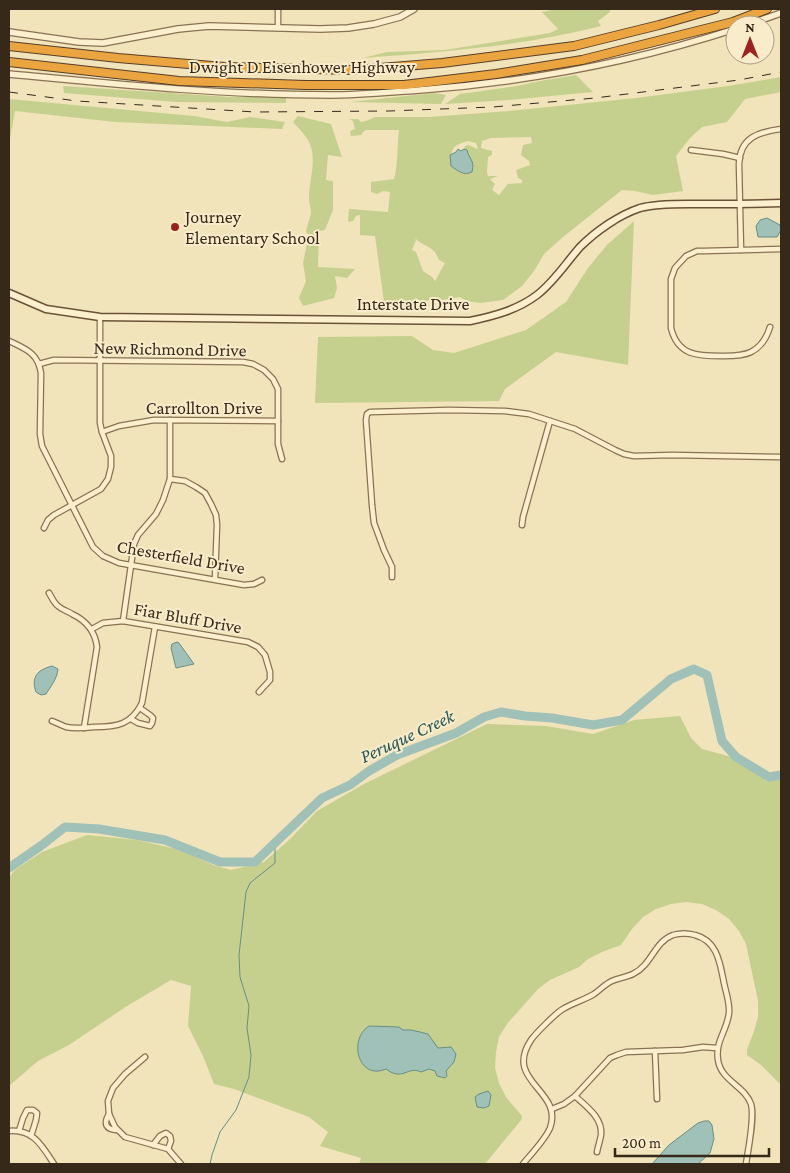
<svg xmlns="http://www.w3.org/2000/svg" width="790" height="1173" viewBox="0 0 790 1173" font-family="'Crimson Pro',serif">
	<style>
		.green { fill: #c6d08e; fill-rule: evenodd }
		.water { fill: #9fc1b8; stroke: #668f86 }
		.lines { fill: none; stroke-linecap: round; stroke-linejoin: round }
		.stream { stroke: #668f86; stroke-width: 1 }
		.river { stroke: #9fc1b8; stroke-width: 9 }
		.minor-casing { stroke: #897253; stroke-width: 7 }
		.tertiary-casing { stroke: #897253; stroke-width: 8 }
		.secondary-casing { stroke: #6b5237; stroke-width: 9 }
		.motorway-casing { stroke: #563f28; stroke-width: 10 }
		.minor { stroke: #fcefce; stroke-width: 4.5 }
		.tertiary { stroke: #fcefce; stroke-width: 5.5 }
		.secondary { stroke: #fcefce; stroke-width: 6 }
		.motorway { stroke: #eaa541; stroke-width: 8 }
		.rail { stroke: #37291a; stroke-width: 1; stroke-dasharray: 9 9; stroke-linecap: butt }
		.poi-dot { fill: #9d211e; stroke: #f8ecca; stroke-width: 2 }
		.labels { text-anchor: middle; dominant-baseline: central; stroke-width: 4; stroke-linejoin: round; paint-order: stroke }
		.street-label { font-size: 18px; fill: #37291a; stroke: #f8ecca }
		.poi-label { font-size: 18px; fill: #37291a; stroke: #f8ecca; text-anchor: start }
		.water-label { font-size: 19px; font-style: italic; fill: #275857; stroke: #f8ecca }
	</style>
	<rect width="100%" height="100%" fill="#f1e3ba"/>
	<!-- green -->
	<g class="green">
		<path d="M556,9h54v3l-12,9 3,5c-77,20 -158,26 -238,32l24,-6 58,-2 105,-17 8,-4 -16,-17z"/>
		<polygon points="576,75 593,92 509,100 445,104 460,94 517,86 540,81"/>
		<path d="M781,77v15l-36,7 -18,23 -25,5 -12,11 -14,18 7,35 -30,4 -18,-4 -13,-1 -59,47 -19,17 -10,17 -12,15 -19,14 -23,3 -13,-2 -7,-4 -17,3 -6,-2 -21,6 -31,5 -10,-73 -15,-1v-20l-4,1 -3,5 -5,1 1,-13 39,3 2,-20 -7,-1 -6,3 -6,-2v-10l23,-3c4,-13 3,-34 5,-49h-34l-4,5 -10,1 -1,-5 5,-2 -2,-8 -4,-2h9l3,3 5,-1 9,-4h54l80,-6 127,-13 92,-12zM531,137l1,6 -9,2 -2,10 8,6 1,4 -14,5 2,8 4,2v3l-14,1 -9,11 -7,-5 3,-6 -5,-5 8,-3h-10l-1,-4 1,-15 4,-2v-4l-11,-3 1,-7 9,-3zM468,141l8,2 2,6 -10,-4 -3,1 -1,3 3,1v3l-16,13c1,-17 -1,-20 17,-25zM415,238c8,9 19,7 24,22l6,3 -10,18 -3,-4 -9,-6 -7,-19 -4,-2 4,-10z"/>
		<polygon points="63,86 230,97 286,97 286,103 176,102 64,93"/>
		<polygon points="434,93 446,95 441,104 350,102"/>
		<polygon points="9,99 194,116 227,122 250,117 285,122 282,129 115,122 15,111 9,144"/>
		<path d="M298,116l33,8 11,33 -14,-2 -2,25 7,1v29l-8,20 -6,1 -1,36 37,2 -8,9 -12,-2 2,12 -3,10 -31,8 -4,-8 7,-17 -3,-18 4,-19 4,-7 -5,-5c1,-6 4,-14 5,-19 0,-5 -2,-10 -2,-15 0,-17 7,-34 2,-51 -2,-9 -12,-18 -18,-25z"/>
		<polygon points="634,221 628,365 556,352 505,389 499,401 315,403 318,337 412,336 433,350 454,353 526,330 566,302 588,268 607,245"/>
		<polygon points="680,716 691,738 702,749 728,756 757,771 766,781 781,778 781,1085 761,1065 747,1055 747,1050 754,1031 758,1017 758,1001 746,944 739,931 729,919 716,910 702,904 686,902 671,904 656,909 643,917 632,929 621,945 602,952 588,959 579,967 550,980 538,989 507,1024 499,1037 496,1052 495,1068 499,1083 506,1097 522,1116 522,1119 485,1164 359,1164 361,1158 320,1146 328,1132 309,1117 234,1089 214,1084 203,1056 188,1026 191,986 171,980 127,1006 69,1045 38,1061 9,1086 9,877 16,869 42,852 87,835 137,840 181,850 213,865 231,870 264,862 289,840 317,811 364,784 487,724 546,726 593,734 634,720"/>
	</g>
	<!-- water -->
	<g class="water">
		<path d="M458,149l3,2 3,-2 3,1c2,10 8,9 5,22 -8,4 -14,-1 -21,-6l-1,-11 6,-3z"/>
		<polygon points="767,218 780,225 781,230 777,237 758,237 756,226 760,220"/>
		<polygon points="177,642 179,643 194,664 176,668 171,648 172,644"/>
		<path d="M52,666l6,3c-1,10 -7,17 -12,25l-5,1 -5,-3c-5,-15 1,-22 16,-26z"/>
		<path d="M369,1026l30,1 4,3h8l9,2 8,2 10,14 13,-1 5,7 -2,8 -8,9 1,5 -2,2 -8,-2 -2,-5 -6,-2 -8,3c-10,-5 -15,3 -24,2 -4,0 -8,-3 -11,-5 -28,12 -38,-30 -17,-43z"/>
		<polygon points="488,1091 491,1095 489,1106 484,1108 477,1107 475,1097 479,1094"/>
		<polygon points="704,1121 709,1121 712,1125 714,1139 710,1153 698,1164 652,1164 669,1145 698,1123"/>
	</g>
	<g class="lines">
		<!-- stream -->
		<g class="stream">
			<polyline points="781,551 781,571"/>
			<polyline points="210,1164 212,1155 220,1132 236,1110 249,1077 251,1055 247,1028 249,1006 240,977 239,955 246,892 250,883 275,863 275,842"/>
		</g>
		<!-- river -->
		<polyline class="river" points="9,868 42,845 65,827 99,829 165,840 220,862 255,862 322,798 350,785 369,771 397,755 456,733 484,717 501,712 525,716 552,718 593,725 622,720 671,679 694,669 707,675 722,741 736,757 769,777 781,775"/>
		<!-- minor casing -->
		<g class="minor-casing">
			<g id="minor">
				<polyline points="278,28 278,9"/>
				<polyline points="691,150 723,154 740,158"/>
				<path d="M741,250l-2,-86c1,-27 20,-32 42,-35"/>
				<path d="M770,327c-3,10 -9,20 -19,25 -8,4 -18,4 -27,4 -24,0 -46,1 -53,-28v-49l4,-11 11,-12 11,-5h7l77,-2"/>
				<path d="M9,341c17,8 29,12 32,32l-1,61 2,12 51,101 10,9 16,7 125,22 10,-1 8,-4"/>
				<polyline points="39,364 54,360 243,362 253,364 264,370 273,379 278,389 278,444 282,459"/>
				<polyline points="102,432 119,426 154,420 278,421"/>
				<polyline points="170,479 185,481 196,487 205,493 211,504 216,515 217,525 215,579"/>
				<polyline points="522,525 523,517 550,421"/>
				<polyline points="44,528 48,520 54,515 101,489 108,479 111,467 111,456 102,432 100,423 100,317"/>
				<polyline points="392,577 392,567 384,550 374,523 372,505 366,420 367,414 370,412 449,410 505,411 529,414 575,429 615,450 624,454 634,456 672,455 781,457"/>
				<path d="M49,593c3,5 5,10 9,13 4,4 10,5 14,8 15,7 23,17 25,33l-13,81"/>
				<polyline points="123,621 134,544 138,535 156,514 163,500 170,479 170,420"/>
				<polyline points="92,629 103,623 123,621 248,642 258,647 265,655 270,672 270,680 259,692"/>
				<polyline points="131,719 138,723 150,726 152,723 153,718 150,715 140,708"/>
				<path d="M52,721c5,2 9,4 14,6 9,2 19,1 28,0 23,0 37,-2 48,-24l13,-76"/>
				<polyline points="655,1051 657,1099"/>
				<polyline points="145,1057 125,1074 113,1088 108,1101 109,1114 115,1127 125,1137 168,1149 181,1164"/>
				<path d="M575,1096c11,10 28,22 26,39 -1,6 -3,11 -4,17"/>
				<polyline points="552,1109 564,1104 575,1096 610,1058 617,1055 626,1052 683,1050 703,1047 717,1048"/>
				<path d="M109,1114c-6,10 -3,15 7,16"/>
				<path d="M9,1131c25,-2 33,15 45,33"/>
				<polyline points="19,1131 23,1118 27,1110 33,1110 37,1113 36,1120 31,1136"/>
				<polyline points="153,1145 160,1136 166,1133 170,1136 171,1141 168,1149"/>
				<path d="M523,1164c8,-10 22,-24 27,-36 14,-38 -47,-46 -19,-88 5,-7 25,-27 32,-31 10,-6 21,-9 31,-15 6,-4 11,-10 18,-13 7,-3 15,-4 21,-7 19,-9 21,-32 40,-39 7,-2 15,-2 22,0 23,6 25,29 29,48 2,10 6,20 5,30 -2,18 -14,28 -11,47 3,21 27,26 33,44 4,13 -3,46 -5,60"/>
			</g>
		</g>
		<!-- tertiary casing -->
		<g class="tertiary-casing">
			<g id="tertiary">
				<polyline points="747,25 781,13"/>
				<polyline points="9,32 79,42 103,43 178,29 209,26 320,29 348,28 374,24 400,17 414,9"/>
				<path d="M9,74c106,10 213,21 321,21 30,0 60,-3 90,-5 107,-8 213,-28 315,-61"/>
			</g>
		</g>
		<!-- secondary casing -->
		<g class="secondary-casing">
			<path id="secondary" d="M9,293l37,16 54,8 370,4c24,-5 47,-11 67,-26 17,-13 29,-32 43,-48 16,-16 39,-32 60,-39 17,-5 43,-4 61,-4 27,0 54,0 80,-1"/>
		</g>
		<!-- motorway casing -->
		<g class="motorway-casing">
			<g id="motorway">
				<polyline points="9,46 118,58 224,67 355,70 442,63 574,46 659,25 715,9"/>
				<polyline points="9,62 179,81 306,85 404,85 496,74 582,60 733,22 767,9"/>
			</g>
		</g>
		<!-- minor -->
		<use href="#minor" class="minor"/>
		<!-- tertiary -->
		<use href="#tertiary" class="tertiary"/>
		<!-- secondary -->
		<use href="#secondary" class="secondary"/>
		<!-- motorway -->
		<use href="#motorway" class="motorway"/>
		<!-- rail -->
		<polyline class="rail" points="9,92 77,101 255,112 389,111 493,107 595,98 739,80 781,72"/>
	</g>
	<!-- markers -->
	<circle class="poi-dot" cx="175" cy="227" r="5"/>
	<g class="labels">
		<!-- street labels -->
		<g class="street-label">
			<text x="302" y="67">Dwight D Eisenhower Highway</text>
			<text x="413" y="304">Interstate Drive</text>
			<text transform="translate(170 349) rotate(1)">New Richmond Drive</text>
			<text x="204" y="408">Carrollton Drive</text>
			<text transform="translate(181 557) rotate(10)">Chesterfield Drive</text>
			<text transform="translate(188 618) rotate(10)">Fiar Bluff Drive</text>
		</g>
		<!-- poi labels -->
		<g class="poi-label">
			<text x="185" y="217">Journey<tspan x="185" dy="21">Elementary School</tspan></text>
		</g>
		<!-- water labels -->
		<g class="water-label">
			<text transform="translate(407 736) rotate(-25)">Peruque Creek</text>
		</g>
	</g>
	<!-- border -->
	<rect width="790" height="1173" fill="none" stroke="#37291a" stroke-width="20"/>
	<!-- north arrow -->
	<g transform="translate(750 40)"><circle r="24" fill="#f8ecca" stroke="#ab9e84"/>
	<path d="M0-4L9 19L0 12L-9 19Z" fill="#9d211e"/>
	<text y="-8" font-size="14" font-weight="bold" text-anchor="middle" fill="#37291a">N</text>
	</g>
	<!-- scale -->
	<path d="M615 1148v8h154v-8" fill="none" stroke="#37291a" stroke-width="2.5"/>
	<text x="622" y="1148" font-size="15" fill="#37291a" stroke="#f8ecca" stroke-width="4" paint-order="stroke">200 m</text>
</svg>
